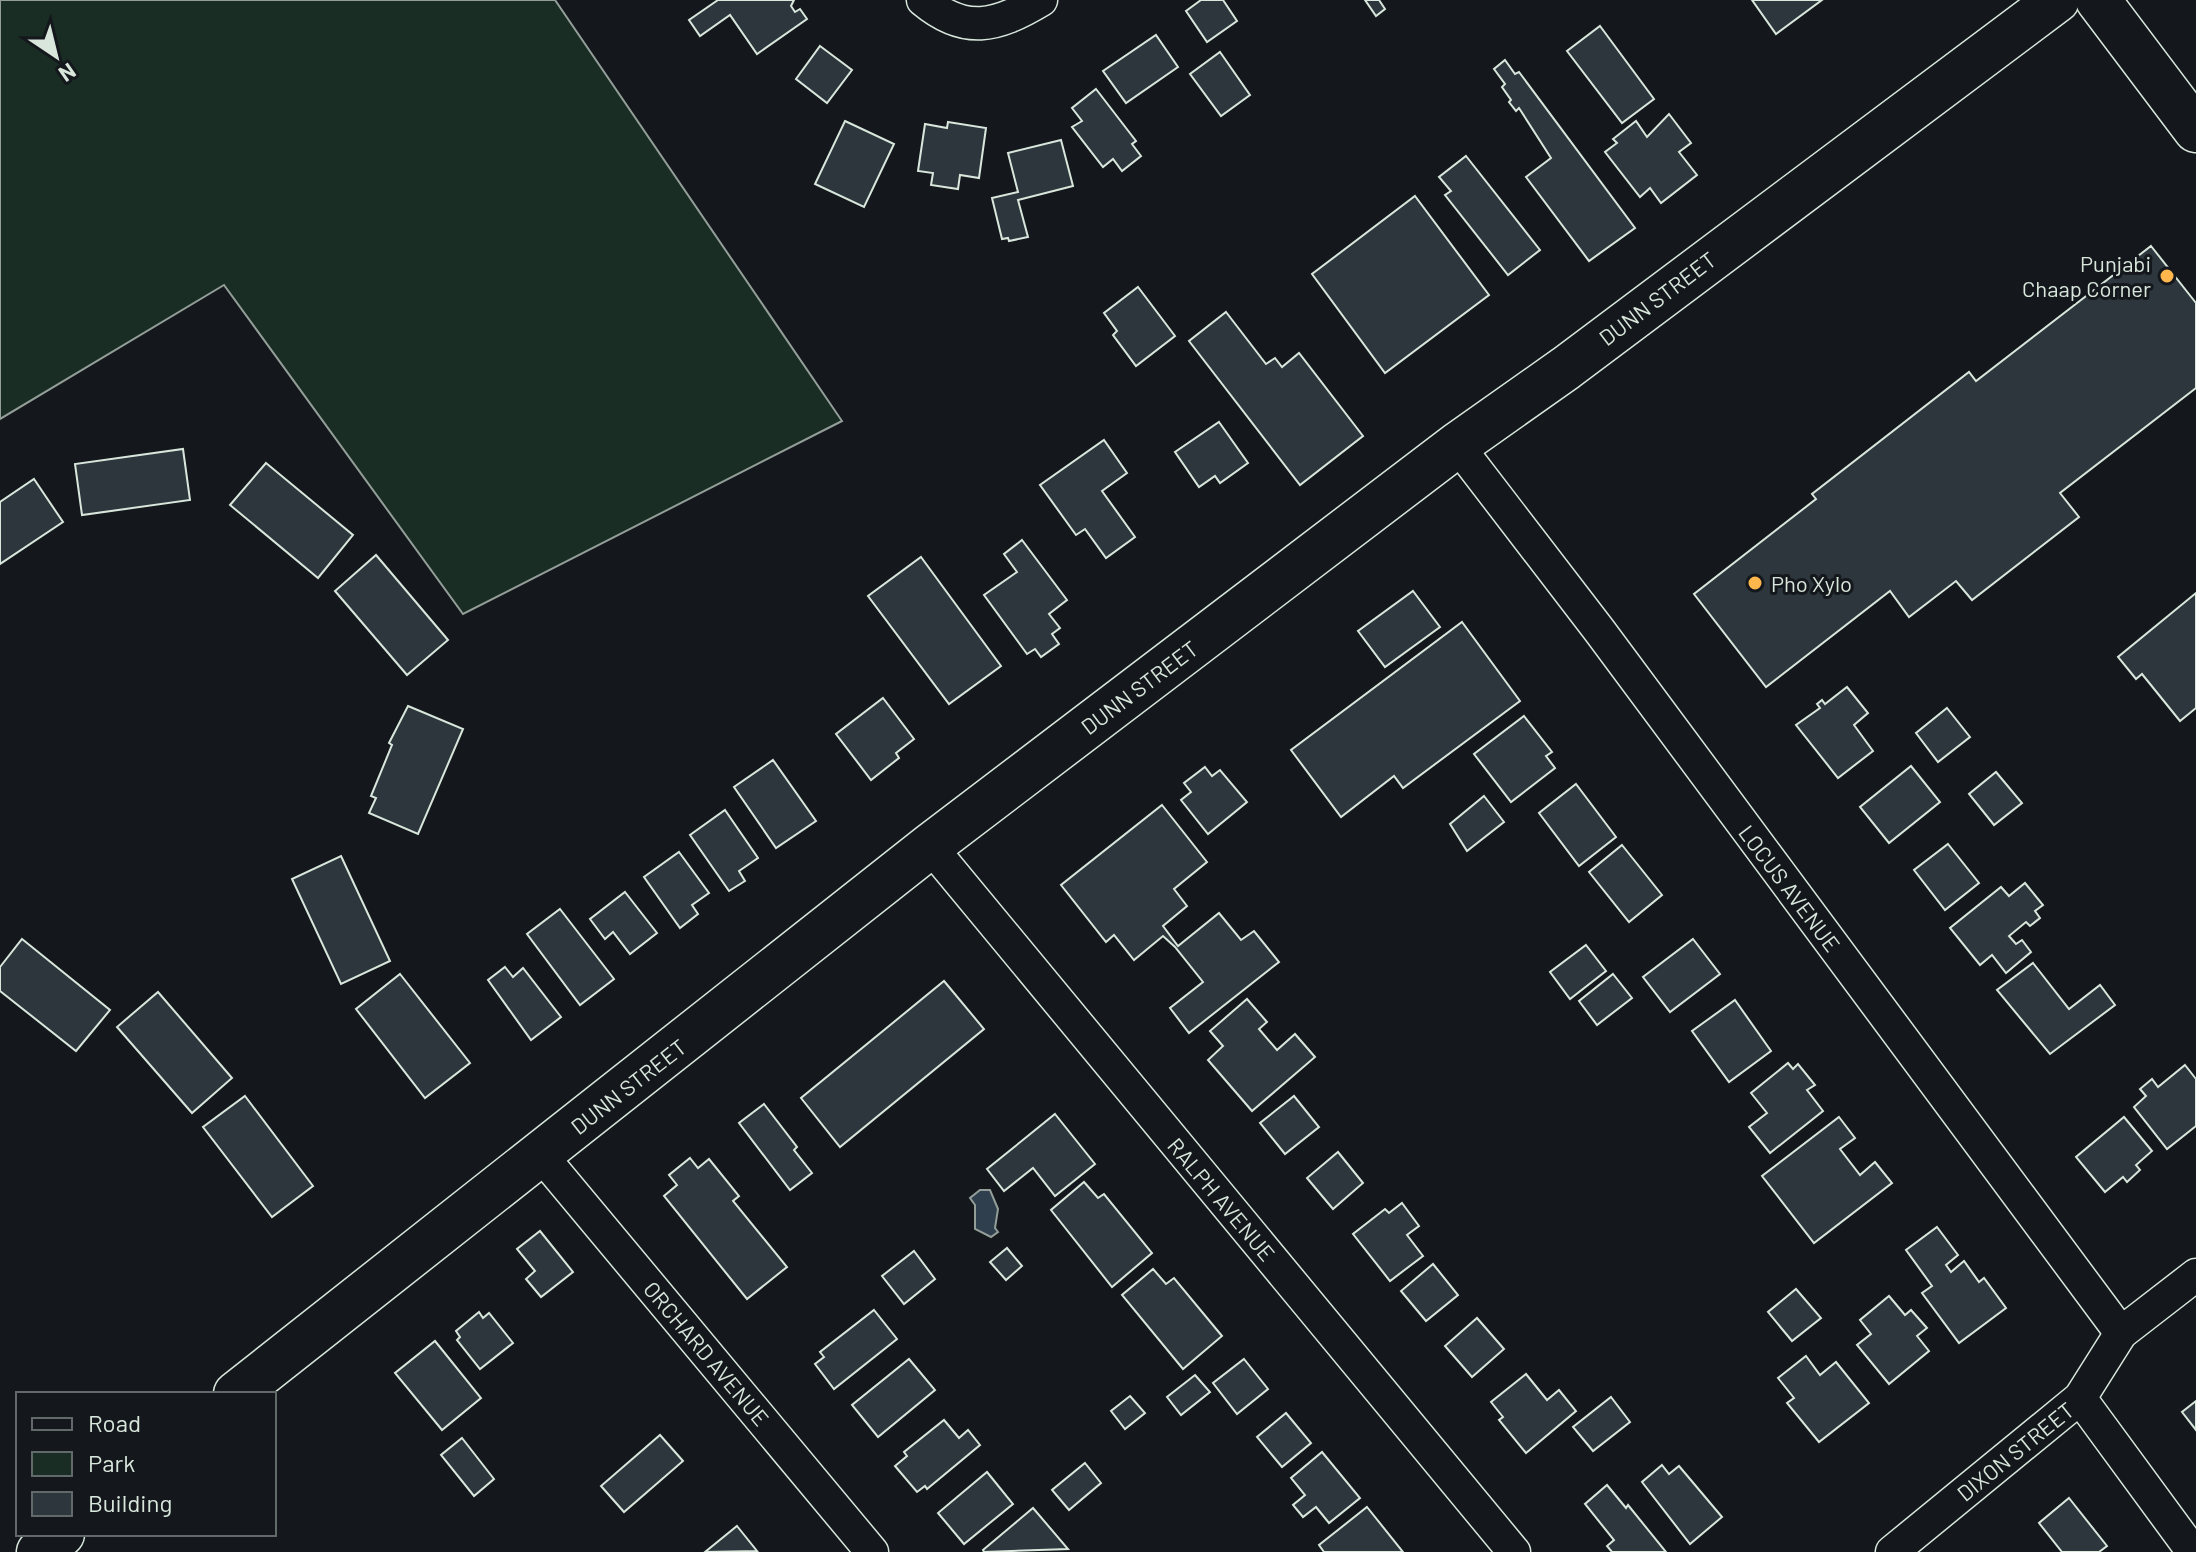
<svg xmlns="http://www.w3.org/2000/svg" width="2196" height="1552" viewBox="0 0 2196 1552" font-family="Barlow,sans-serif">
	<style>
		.green { fill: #1a2d24; stroke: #939e99; stroke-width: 2 }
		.water { fill: #2f3f4d; stroke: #939e99; stroke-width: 2 }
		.building { fill: #2c363c; stroke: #d8e6dc; stroke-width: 2 }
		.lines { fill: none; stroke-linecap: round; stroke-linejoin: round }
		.street-casing { stroke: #d8e6dc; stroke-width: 35 }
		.secondary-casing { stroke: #d8e6dc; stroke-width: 47 }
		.street { stroke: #14181c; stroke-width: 32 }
		.secondary { stroke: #14181c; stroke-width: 44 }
		.poi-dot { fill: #ffb74d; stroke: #14181c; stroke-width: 3 }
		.labels { text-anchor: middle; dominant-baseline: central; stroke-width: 6; stroke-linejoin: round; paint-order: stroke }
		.poi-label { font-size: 22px; fill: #d8e6dc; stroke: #14181c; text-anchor: end }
		.street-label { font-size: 22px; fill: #d8e6dc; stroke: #14181c }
	</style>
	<rect width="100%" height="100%" fill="#14181c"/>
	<!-- green -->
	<polygon class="green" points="0,0 555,0 842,421 463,614 224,285 0,419"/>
	<!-- water -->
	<polygon class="water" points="980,1190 990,1190 998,1209 995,1228 998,1232 991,1237 975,1229 975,1205 970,1198"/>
	<!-- building -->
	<g class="building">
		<polygon points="718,0 794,0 791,6 795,12 800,9 807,19 757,54 730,15 700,36 689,20"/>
		<polygon points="1201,0 1223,0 1237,21 1207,42 1186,11"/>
		<polygon points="1365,0 1379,0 1385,9 1376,16"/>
		<polygon points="1752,0 1822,0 1776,34"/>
		<polygon points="1600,26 1654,99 1622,123 1567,51"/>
		<polygon points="1156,35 1178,67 1126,103 1103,71"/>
		<polygon points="820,46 852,70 827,103 796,79"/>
		<polygon points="1220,52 1250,95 1221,116 1190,74"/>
		<polygon points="1505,60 1515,74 1519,72 1635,228 1589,261 1526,177 1551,158 1519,108 1516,111 1509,102 1511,100 1502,87 1505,84 1494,69"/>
		<polygon points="1096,89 1136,141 1132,144 1141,156 1122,171 1113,159 1103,167 1072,127 1082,121 1072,108"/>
		<polygon points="1669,114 1691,143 1679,152 1697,175 1661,203 1650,188 1640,197 1605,152 1617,143 1613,139 1636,121 1647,137"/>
		<polygon points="845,121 894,144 864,207 815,184"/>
		<polygon points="948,122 986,128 979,178 960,175 958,189 931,185 933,173 918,171 925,124 947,128"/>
		<polygon points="1061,140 1073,186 1018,200 1028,237 1009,241 1008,238 1002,239 992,198 1018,192 1008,153"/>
		<polygon points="1466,156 1540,250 1508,275 1445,195 1451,191 1439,177"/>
		<polygon points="1415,196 1489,295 1385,373 1312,274"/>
		<polygon points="2151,246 2196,303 2196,388 2060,493 2079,517 1972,600 1956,581 1909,617 1890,591 1766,687 1694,594 1816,499 1812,494 1969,372 1976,381"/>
		<polygon points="1138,287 1175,336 1136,366 1113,335 1117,331 1104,313"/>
		<polygon points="1226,312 1266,364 1275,358 1282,367 1299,353 1363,436 1300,485 1189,341"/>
		<polygon points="1219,422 1248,463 1220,483 1215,476 1199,487 1175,452"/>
		<polygon points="1104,440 1127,473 1102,491 1135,537 1106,558 1085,529 1076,535 1040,485"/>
		<polygon points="183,449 190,500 82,515 75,464"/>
		<polygon points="266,463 353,535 318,578 230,505"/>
		<polygon points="34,479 63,522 0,564 0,502"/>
		<polygon points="1022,540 1067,600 1049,614 1060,628 1052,634 1059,644 1041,657 1035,649 1027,654 984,595 1017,572 1004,554"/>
		<polygon points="376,555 448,640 407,675 335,591"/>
		<polygon points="921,557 1001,666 949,704 868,596"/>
		<polygon points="1413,591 1440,627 1385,667 1358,631"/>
		<polygon points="2196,593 2196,708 2180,721 2142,674 2136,679 2118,657"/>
		<polygon points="1462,622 1520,701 1403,788 1394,776 1341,817 1291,750"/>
		<polygon points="1847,687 1868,713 1854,725 1873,751 1838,778 1796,725 1820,708 1817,704 1822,700 1825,704"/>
		<polygon points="883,698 914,739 896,753 899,758 871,780 836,734"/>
		<polygon points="408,706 463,729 418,834 369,813 376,798 371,796 392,745 389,743"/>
		<polygon points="1947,708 1970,737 1938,762 1916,733"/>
		<polygon points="1524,716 1552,752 1546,756 1555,768 1511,802 1474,754"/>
		<polygon points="773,760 816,821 776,848 734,787"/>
		<polygon points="1911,766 1940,802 1889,843 1860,807"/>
		<polygon points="1205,767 1212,776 1220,770 1247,802 1208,834 1181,800 1191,792 1184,783"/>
		<polygon points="1996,772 2022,803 1994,825 1969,794"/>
		<polygon points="1576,784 1616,837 1579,866 1539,813"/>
		<polygon points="1484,796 1504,822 1467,851 1450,824"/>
		<polygon points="1162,805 1207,862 1174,889 1187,906 1163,926 1178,946 1219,913 1241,940 1254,931 1279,962 1189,1033 1170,1008 1203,982 1175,947 1163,936 1134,960 1114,935 1106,942 1061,885"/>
		<polygon points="725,810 758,858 739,871 745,881 729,891 690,835"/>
		<polygon points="1948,844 1979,883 1945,910 1914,870"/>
		<polygon points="1622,845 1662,895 1629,922 1589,872"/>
		<polygon points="679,852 709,893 692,905 698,914 680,928 644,877"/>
		<polygon points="341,856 390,961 341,984 292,879"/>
		<polygon points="2025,883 2043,905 2035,911 2040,918 2030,926 2026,922 2009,936 2016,944 2022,940 2031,952 2006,973 1992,955 1980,965 1950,928 2001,887 2009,896"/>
		<polygon points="625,892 657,933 630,954 613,932 605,939 590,919"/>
		<polygon points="560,909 614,979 580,1005 527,934"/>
		<polygon points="22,939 110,1010 76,1051 0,991 0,967"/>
		<polygon points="1693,939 1720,974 1670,1012 1643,977"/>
		<polygon points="1586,945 1606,971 1570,999 1550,972"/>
		<polygon points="2033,963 2069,1009 2100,985 2115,1005 2050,1054 1997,990"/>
		<polygon points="505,967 513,977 523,968 561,1017 531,1040 488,980"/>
		<polygon points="400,974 470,1063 425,1098 356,1009"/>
		<polygon points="1613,974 1632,998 1597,1025 1579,1001"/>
		<polygon points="944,981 984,1029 840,1147 801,1098"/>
		<polygon points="158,992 232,1078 192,1113 117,1027"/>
		<polygon points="1247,999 1267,1022 1259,1029 1277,1050 1295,1034 1315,1057 1252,1111 1208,1060 1223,1046 1210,1031"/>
		<polygon points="1735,1000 1771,1051 1729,1082 1692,1031"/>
		<polygon points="1788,1063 1793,1069 1798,1064 1815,1085 1807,1090 1823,1111 1770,1153 1749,1127 1767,1113 1751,1093"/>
		<polygon points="2185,1065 2196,1079 2196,1126 2167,1149 2134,1107 2146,1096 2140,1089 2152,1079 2158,1087"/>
		<polygon points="245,1096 313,1186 272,1217 203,1127"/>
		<polygon points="1294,1096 1319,1127 1285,1154 1260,1123"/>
		<polygon points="764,1104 797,1147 794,1150 812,1173 790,1190 739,1123"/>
		<polygon points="1055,1114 1095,1164 1055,1196 1033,1168 1004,1191 987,1169"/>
		<polygon points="1839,1117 1855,1138 1840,1149 1860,1175 1875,1162 1892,1183 1814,1243 1762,1176"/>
		<polygon points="2124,1117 2152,1151 2136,1165 2140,1170 2127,1182 2123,1177 2105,1192 2076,1157"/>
		<polygon points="1338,1152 1363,1183 1333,1209 1307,1178"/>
		<polygon points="690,1158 698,1168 709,1159 739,1196 733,1201 787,1267 747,1299 664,1196 677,1185 669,1175"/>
		<polygon points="1084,1182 1098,1198 1104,1194 1152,1253 1112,1287 1051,1210"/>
		<polygon points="1402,1203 1419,1226 1407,1235 1423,1256 1390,1281 1353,1234 1385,1209 1389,1213"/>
		<polygon points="1937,1227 1958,1255 1946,1265 1951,1272 1964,1261 1979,1282 1984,1278 2006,1308 1959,1343 1922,1293 1932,1286 1906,1250"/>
		<polygon points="540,1231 573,1272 541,1297 526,1279 535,1271 517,1249"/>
		<polygon points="1007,1248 1022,1266 1006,1280 990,1262"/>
		<polygon points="914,1251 935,1279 904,1304 882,1276"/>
		<polygon points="1433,1264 1458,1295 1426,1321 1401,1291"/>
		<polygon points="1153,1269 1166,1284 1174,1278 1222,1336 1183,1369 1122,1295"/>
		<polygon points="1796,1289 1821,1318 1792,1341 1768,1312"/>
		<polygon points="1889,1296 1905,1315 1911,1310 1927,1328 1917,1336 1929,1351 1889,1384 1857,1345 1871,1334 1860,1320"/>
		<polygon points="874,1310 897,1339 834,1389 815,1364 824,1357 820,1352"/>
		<polygon points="479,1312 483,1318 489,1313 513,1343 480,1369 457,1340 460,1337 456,1331"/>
		<polygon points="1477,1318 1504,1349 1472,1377 1445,1346"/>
		<polygon points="435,1341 481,1398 442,1430 395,1373"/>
		<polygon points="1806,1356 1820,1375 1836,1362 1869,1403 1819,1442 1787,1403 1794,1398 1778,1378"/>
		<polygon points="909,1359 935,1390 878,1437 852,1405"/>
		<polygon points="1244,1359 1268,1389 1237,1414 1213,1383"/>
		<polygon points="1526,1374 1547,1400 1559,1390 1576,1411 1526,1453 1499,1420 1503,1417 1491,1402"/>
		<polygon points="1195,1375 1210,1392 1181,1415 1167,1397"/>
		<polygon points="1130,1396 1145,1413 1125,1429 1111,1411"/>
		<polygon points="1611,1397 1630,1422 1593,1451 1573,1427"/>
		<polygon points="2196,1401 2196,1430 2182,1412"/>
		<polygon points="1286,1413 1311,1443 1282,1467 1257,1437"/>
		<polygon points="944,1420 959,1438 968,1430 980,1445 927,1489 925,1486 917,1492 895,1466 907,1456 904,1452"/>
		<polygon points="660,1435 683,1461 624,1512 601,1486"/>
		<polygon points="462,1438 494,1479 474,1496 441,1455"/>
		<polygon points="1322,1452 1360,1498 1329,1523 1316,1507 1303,1517 1293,1505 1305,1495 1291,1478"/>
		<polygon points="1085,1463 1101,1483 1069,1510 1052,1490"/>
		<polygon points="1662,1465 1669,1474 1679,1466 1722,1517 1690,1544 1642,1482"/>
		<polygon points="987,1472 1013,1504 964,1544 938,1513"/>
		<polygon points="1607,1485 1626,1508 1628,1505 1666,1552 1612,1552 1607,1546 1614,1540 1585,1504"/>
		<polygon points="2069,1498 2107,1546 2099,1552 2062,1552 2039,1523"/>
		<polygon points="1367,1507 1403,1552 1324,1552 1319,1545"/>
		<polygon points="1033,1508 1068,1549 984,1552 983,1550"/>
		<polygon points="737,1526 757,1551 705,1552"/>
	</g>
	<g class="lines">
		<!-- street casing -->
		<g class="street-casing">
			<g id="street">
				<path d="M923,0c42,35 73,27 118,0"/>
				<polyline points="1457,445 1599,630 2121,1333"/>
				<polyline points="930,846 1514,1552"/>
				<polyline points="541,1155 872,1552"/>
				<polyline points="2080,1398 2193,1552"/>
				<polyline points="1892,1552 2080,1398 2121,1333 2196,1275"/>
			</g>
		</g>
		<!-- secondary casing -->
		<g class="secondary-casing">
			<g id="secondary">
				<polyline points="2098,0 2196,130"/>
				<polyline points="236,1394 930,846 1457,445 1566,368 2057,0"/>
				<polyline points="39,1552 62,1534"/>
			</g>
		</g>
		<!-- street -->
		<use href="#street" class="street"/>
		<!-- secondary -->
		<use href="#secondary" class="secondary"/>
	</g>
	<!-- markers -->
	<g class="poi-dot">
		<circle cx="2167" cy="276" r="8"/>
		<circle cx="1755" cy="583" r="8"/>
	</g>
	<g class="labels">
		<!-- poi labels -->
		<g class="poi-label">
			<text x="2151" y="263">Punjabi<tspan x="2151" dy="25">Chaap Corner</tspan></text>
			<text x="1771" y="583" text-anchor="start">Pho Xylo</text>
		</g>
		<!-- street labels -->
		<g class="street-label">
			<text transform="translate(1657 298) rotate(-37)">DUNN STREET</text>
			<text transform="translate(1139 687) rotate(-37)">DUNN STREET</text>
			<text transform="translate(1790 888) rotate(53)">LOCUS AVENUE</text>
			<text transform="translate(628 1086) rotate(-38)">DUNN STREET</text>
			<text transform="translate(1222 1199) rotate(50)">RALPH AVENUE</text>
			<text transform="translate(707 1353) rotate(50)">ORCHARD AVENUE</text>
			<text transform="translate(2015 1451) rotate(-39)">DIXON STREET</text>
		</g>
	</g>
	<!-- legend -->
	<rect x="16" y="1392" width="260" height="144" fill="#14181c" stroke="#626a69" stroke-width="2"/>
	<rect x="32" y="1418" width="40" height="12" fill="#14181c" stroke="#626a69" stroke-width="2"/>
	<text x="88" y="1432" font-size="24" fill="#d8e6dc">Road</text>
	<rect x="32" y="1452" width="40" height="24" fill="#1a2d24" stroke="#626a69" stroke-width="2"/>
	<text x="88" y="1472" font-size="24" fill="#d8e6dc">Park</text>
	<rect x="32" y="1492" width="40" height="24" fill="#2c363c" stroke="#626a69" stroke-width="2"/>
	<text x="88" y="1512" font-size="24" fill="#d8e6dc">Building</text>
	<!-- north arrow -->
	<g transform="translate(56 56) rotate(145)" stroke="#14181c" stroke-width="6" paint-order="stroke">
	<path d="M0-6L14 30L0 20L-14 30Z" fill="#d8e6dc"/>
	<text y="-12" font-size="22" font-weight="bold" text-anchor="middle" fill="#d8e6dc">N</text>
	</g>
</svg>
